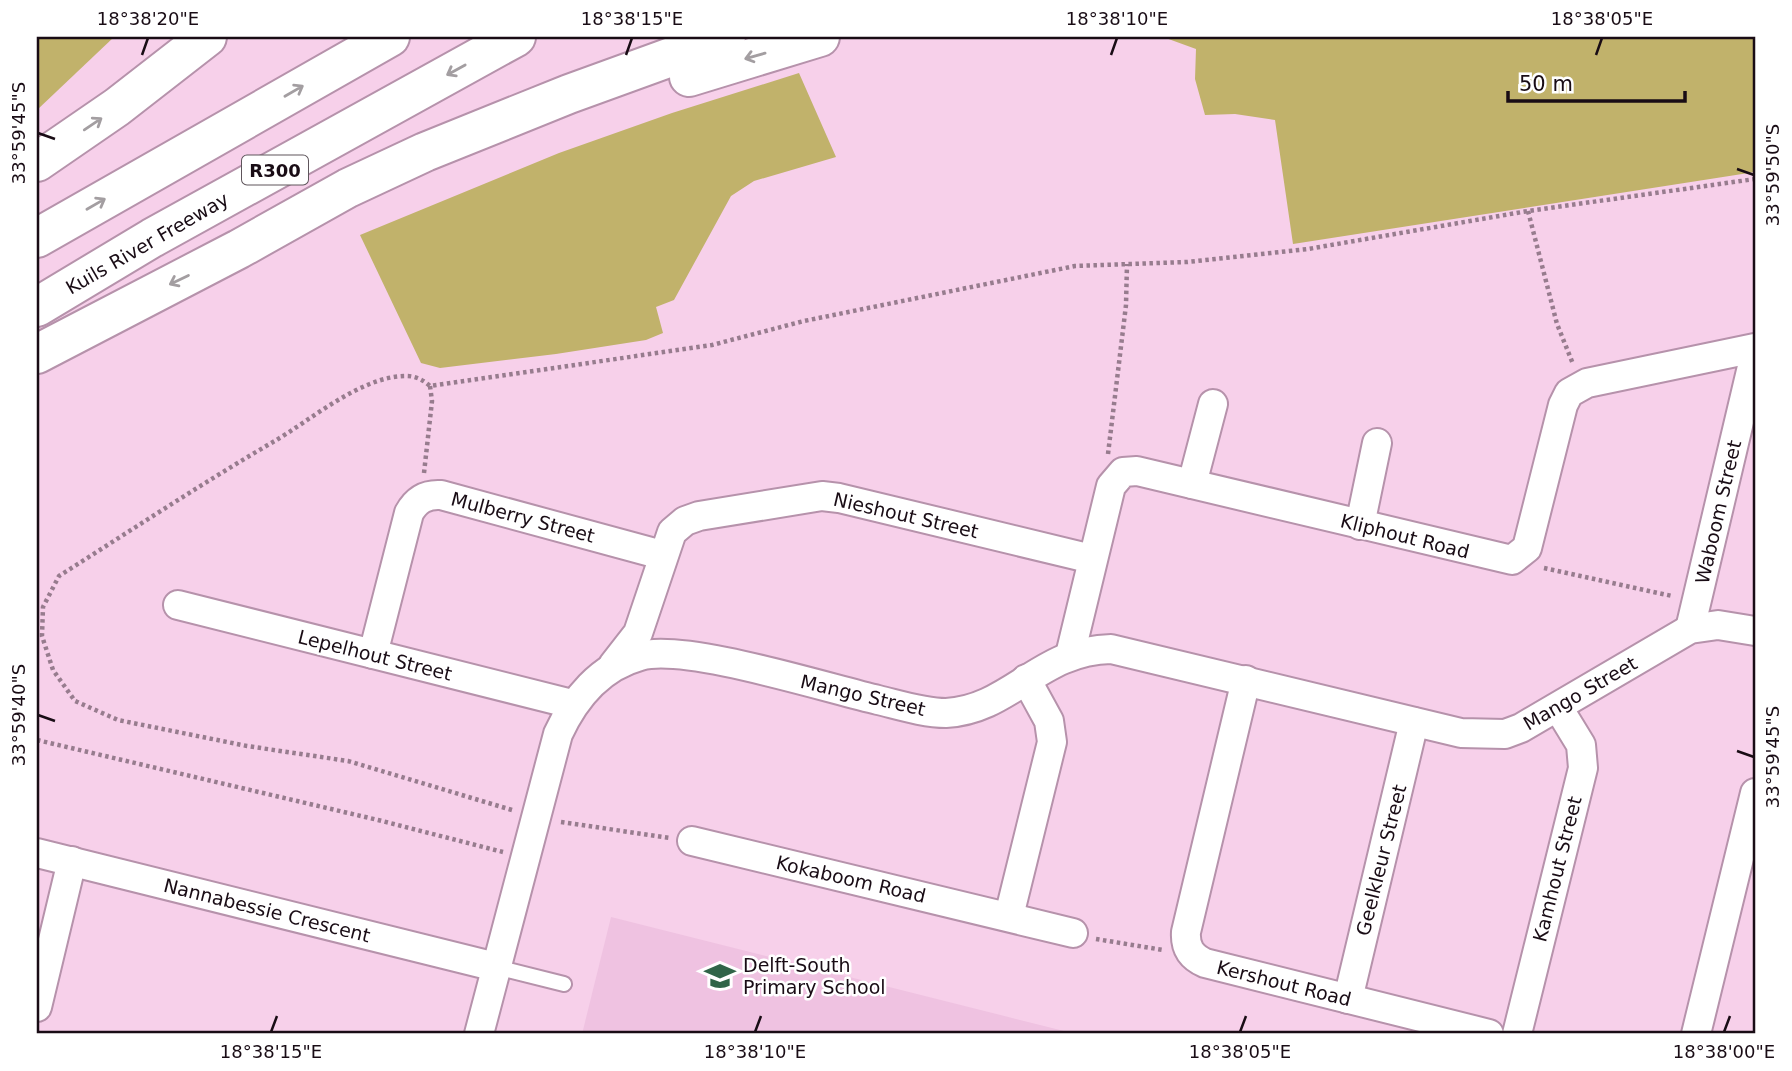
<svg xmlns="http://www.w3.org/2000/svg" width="1792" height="1071" viewBox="0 0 1792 1071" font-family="'DejaVu Sans',sans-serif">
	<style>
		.built { fill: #efc2e1 }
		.green { fill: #c1b26b }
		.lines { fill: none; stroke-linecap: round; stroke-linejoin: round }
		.service-casing { stroke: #b692ab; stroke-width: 18 }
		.minor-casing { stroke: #b692ab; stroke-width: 32 }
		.motorway-casing { stroke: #b692ab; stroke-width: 42 }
		.path { stroke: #977c8e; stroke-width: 4.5; stroke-dasharray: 3.5 3.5; stroke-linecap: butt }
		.service { stroke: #fff; stroke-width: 14 }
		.minor { stroke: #fff; stroke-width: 28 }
		.motorway { stroke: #fff; stroke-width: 38 }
		.oneway { stroke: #a39ea1 }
		.ticks { fill: none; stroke: #190c15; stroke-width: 2.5 }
		.labels { text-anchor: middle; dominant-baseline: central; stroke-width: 5; stroke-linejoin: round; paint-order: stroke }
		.shield { fill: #fff; stroke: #5e555b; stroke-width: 2 }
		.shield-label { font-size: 18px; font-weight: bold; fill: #190c15 }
		.street-label { font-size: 19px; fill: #190c15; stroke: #fff }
		.poi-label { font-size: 19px; fill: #190c15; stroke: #fff; text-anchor: start }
		.neatline { fill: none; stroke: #190c15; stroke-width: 2.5 }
		.ticks-label { font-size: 18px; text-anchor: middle; fill: #190c15 }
	</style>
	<rect width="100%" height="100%" fill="#f7d0ea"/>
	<!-- built -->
	<polygon class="built" points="611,917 1076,1034 582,1034"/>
	<!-- green -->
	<g class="green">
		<polygon points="37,37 114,37 37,110"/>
		<polygon points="1163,37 1755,37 1755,172 1293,244 1275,120 1235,114 1205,115 1195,79 1196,49"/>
		<polygon points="799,73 836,157 754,181 731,196 674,300 656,307 663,333 646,340 556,354 440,368 421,363 360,235 559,153 672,113"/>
	</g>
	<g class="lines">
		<!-- service casing -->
		<g class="service-casing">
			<polyline id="service" points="496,967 564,984"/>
		</g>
		<!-- minor casing -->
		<g class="minor-casing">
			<g id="minor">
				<polyline points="1192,484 1213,404"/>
				<polyline points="1360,525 1377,443"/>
				<polyline points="178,605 572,704"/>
				<polyline points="1690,629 1755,354"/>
				<path d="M373,654l36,-141c7,-13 17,-19 32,-18l221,60"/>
				<polyline points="1070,655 1111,486 1123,472 1137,471 1512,560 1527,548 1563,405 1569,393 1587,383 1755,348"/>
				<polyline points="613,665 638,633 672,532 685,521 699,516 822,496 839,498 1092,559"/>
				<path d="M1246,680l-60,252c-1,15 5,25 19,31l284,71"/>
				<polyline points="692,841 1073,933"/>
				<polyline points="37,853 496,967"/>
				<polyline points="1009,916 1052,742 1049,721 1026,679"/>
				<polyline points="1348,999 1414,722"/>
				<polyline points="37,1007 72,861"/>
				<path d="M479,1034l79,-300c16,-35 42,-67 82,-78 45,-13 186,32 238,44 21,5 46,13 68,13 64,-3 94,-63 165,-64l350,84 44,1 16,-6 169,-99 28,-4 37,6"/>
				<polyline points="1517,1034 1583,768 1581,745 1559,709"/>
				<polyline points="1696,1034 1755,793"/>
			</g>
		</g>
		<!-- motorway casing -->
		<g class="motorway-casing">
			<g id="motorway">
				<polyline points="689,77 820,37"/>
				<polyline points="37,162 117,107 207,37"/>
				<polyline points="37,238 390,37"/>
				<polyline points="37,307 152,238 516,37"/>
				<polyline points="37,354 239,249 348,188 425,152 569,94 726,37"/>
			</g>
		</g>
		<!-- path -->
		<g class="path">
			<polyline points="1528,211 1557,324 1573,364"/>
			<polyline points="1108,454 1126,305 1127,264"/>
			<polyline points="424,473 432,401 430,386"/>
			<polyline points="1544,568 1672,596"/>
			<polyline points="37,740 378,820 503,852"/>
			<path d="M512,810l-164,-49 -101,-15 -129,-26 -43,-19 -22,-31 -11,-34 1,-29 16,-31c71,-45 142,-92 214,-134 38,-22 88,-66 133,-66 10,0 17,4 24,10l282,-41 92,-24 271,-55 112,-4 121,-13 220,-38 227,-32"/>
			<polyline points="561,822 670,838"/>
			<polyline points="1096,939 1163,950"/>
		</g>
		<!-- service -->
		<use href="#service" class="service"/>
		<!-- minor -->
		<use href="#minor" class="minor"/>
		<!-- motorway -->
		<use href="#motorway" class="motorway"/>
	</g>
	<!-- one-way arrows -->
	<defs><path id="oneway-shaft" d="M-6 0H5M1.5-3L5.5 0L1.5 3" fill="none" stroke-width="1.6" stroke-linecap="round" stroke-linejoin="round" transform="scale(1.75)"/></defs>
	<g class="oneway">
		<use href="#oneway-shaft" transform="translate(755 56) rotate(164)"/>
		<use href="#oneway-shaft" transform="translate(456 70) rotate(151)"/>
		<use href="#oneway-shaft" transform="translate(294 91) rotate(-30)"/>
		<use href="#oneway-shaft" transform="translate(93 124) rotate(-34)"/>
		<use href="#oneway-shaft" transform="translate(96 204) rotate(-30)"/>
		<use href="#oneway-shaft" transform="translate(179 280) rotate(154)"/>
	</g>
	<!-- ticks -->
	<path class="ticks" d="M142,55l6,-17M626,55l6,-17M1111,55l6,-17M1596,55l6,-17M38,133l17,6M1737,169l17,6M38,715l17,6M1737,751l17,6M271,1032l6,-16M755,1032l6,-16M1240,1032l6,-16M1724,1032l6,-16"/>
	<!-- icons -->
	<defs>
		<g id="school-bare" transform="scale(2.415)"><path d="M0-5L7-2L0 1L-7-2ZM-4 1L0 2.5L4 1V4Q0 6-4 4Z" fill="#306448" stroke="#fff" stroke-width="2.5" paint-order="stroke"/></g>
	</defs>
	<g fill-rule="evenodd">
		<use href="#school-bare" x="720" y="976"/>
	</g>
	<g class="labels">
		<!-- shield labels -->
		<rect class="shield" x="242" y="155.5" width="66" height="29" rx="5"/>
		<g class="shield-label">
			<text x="275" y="170">R300</text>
		</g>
		<!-- street labels -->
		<g class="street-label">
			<text transform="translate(147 243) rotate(-30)">Kuils River Freeway</text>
			<text transform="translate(1718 512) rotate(-77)">Waboom Street</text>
			<text transform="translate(906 515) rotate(13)">Nieshout Street</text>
			<text transform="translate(523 517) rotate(15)">Mulberry Street</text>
			<text transform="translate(1405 536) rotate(14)">Kliphout Road</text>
			<text transform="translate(375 655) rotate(14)">Lepelhout Street</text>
			<text transform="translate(1580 693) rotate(-30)">Mango Street</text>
			<text transform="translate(863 695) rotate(13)">Mango Street</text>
			<text transform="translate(1381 860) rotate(-76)">Geelkleur Street</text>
			<text transform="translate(1557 869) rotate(-76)">Kamhout Street</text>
			<text transform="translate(851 879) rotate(13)">Kokaboom Road</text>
			<text transform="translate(267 910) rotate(14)">Nannabessie Crescent</text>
			<text transform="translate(1284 983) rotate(14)">Kershout Road</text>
		</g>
		<!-- poi labels -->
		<g class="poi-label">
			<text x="743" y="965">Delft-South<tspan x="743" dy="22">Primary School</tspan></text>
		</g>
	</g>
	<!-- border -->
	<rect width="1792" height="1071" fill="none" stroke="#ffffff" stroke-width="77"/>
	<!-- scale -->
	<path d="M1508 91v10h177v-10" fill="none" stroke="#190c15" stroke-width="3.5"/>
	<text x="1519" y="91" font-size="21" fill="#190c15" stroke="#ffffff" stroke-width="5" paint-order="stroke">50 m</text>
	<rect x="38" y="38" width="1716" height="994" class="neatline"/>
	<g class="ticks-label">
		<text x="148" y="25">18°38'20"E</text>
		<text x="632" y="25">18°38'15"E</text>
		<text x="1117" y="25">18°38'10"E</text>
		<text x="1602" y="25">18°38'05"E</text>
		<text transform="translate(19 133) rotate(-90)" y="6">33°59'45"S</text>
		<text transform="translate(1773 175) rotate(-90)" y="6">33°59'50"S</text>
		<text transform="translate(19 715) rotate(-90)" y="6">33°59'40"S</text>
		<text transform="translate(1773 757) rotate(-90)" y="6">33°59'45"S</text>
		<text x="271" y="1058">18°38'15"E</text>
		<text x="755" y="1058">18°38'10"E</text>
		<text x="1240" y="1058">18°38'05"E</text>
		<text x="1724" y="1058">18°38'00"E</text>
	</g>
</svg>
